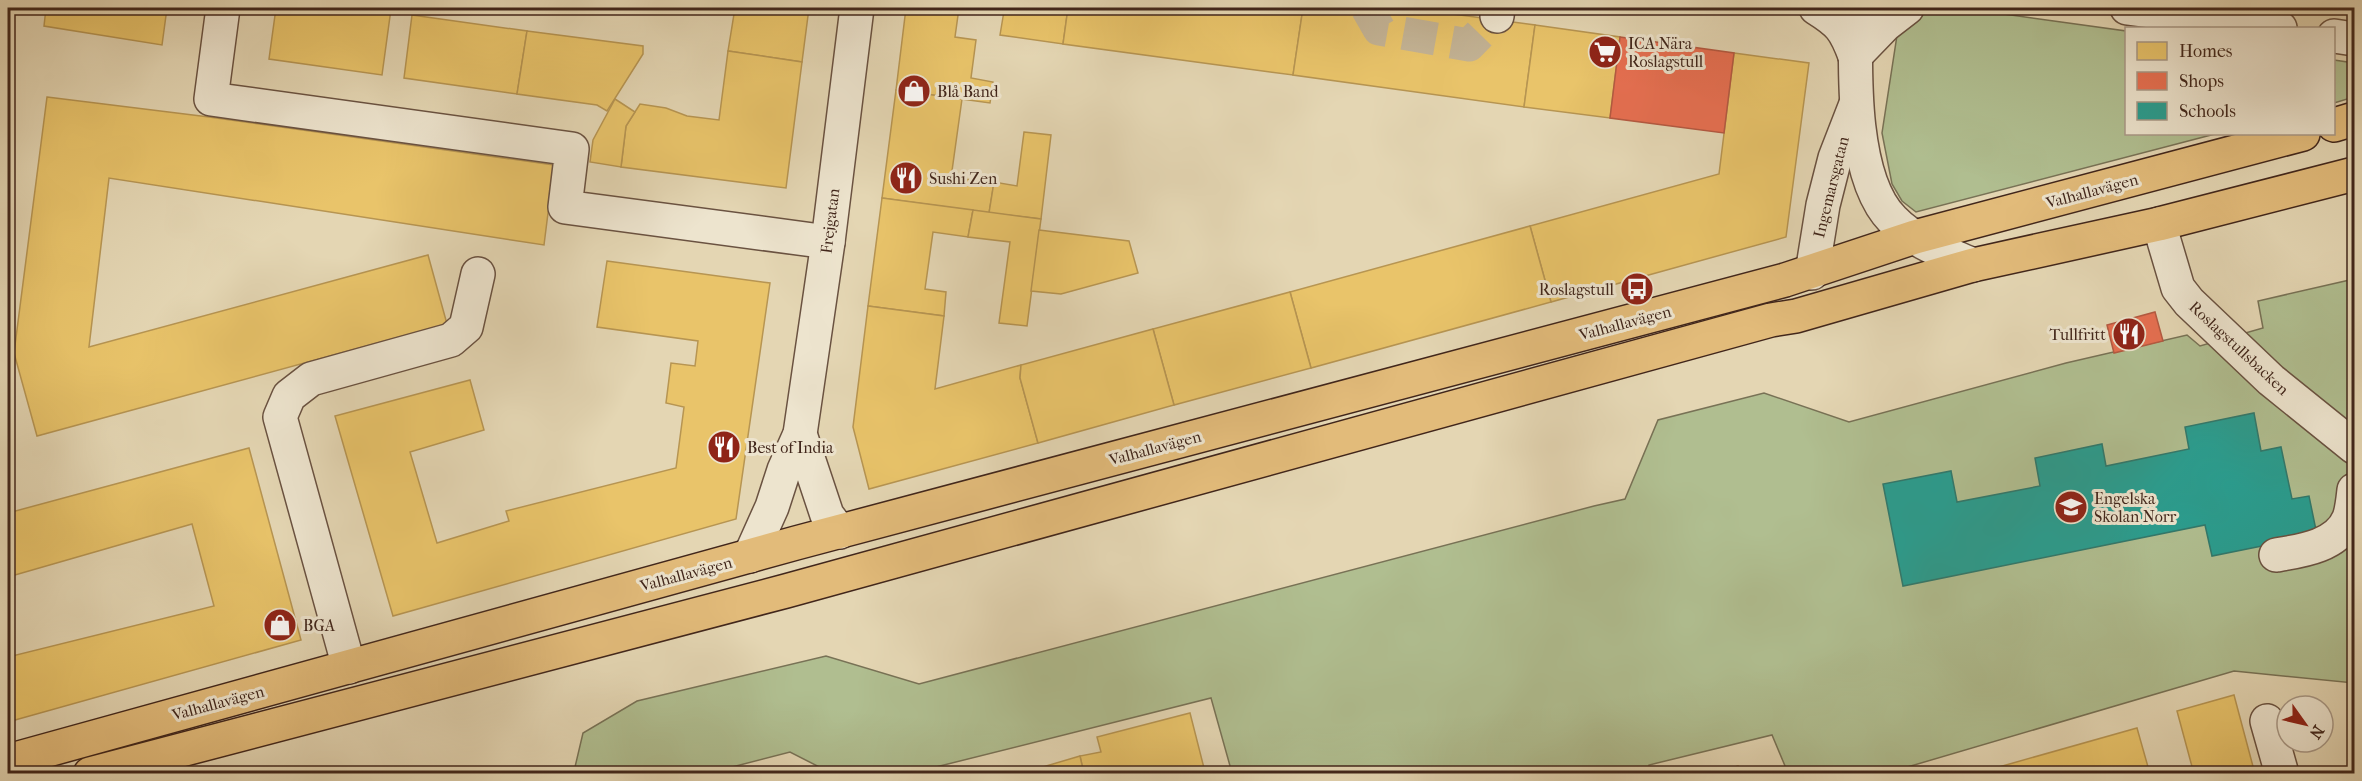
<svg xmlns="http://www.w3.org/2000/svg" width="2362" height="781" viewBox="0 0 2362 781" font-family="'IM FELL French Canon',serif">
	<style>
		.green { fill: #b0be90; stroke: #787256; stroke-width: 1.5 }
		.homes { fill: #e9c46a; stroke: #b79552; stroke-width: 1.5 }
		.shops { fill: #e76f51; stroke: #b55941; stroke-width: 1.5 }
		.schools { fill: #2a9d8f; stroke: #31796c; stroke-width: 1.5 }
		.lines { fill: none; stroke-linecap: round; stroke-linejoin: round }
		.minor-tunnel { stroke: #c3b395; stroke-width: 33; stroke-dasharray: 33 16; stroke-linecap: butt }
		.minor-casing { stroke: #6a5241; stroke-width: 36 }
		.major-casing { stroke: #41261b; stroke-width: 36 }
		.minor { stroke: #ede4ce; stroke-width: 33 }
		.major { stroke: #e2bb7a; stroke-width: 33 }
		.labels { text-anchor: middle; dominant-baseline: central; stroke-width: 6; stroke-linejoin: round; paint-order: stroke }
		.poi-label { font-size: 16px; fill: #41261b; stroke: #ede4ce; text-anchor: start }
		.street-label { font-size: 16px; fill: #41261b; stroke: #ede4ce }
	</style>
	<rect width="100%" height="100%" fill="#e4d6b3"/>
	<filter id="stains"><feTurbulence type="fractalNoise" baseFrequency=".00333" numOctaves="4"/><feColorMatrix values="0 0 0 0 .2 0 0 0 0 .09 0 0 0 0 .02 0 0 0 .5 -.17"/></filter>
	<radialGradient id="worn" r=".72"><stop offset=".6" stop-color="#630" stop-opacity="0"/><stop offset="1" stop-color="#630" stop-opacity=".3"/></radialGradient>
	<!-- green -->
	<g class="green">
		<polygon points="1925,8 1961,8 2126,31 2126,134 2215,134 1916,212 1902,201 1892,184 1882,133 1898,29 1920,9"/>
		<polygon points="2334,60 2354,63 2354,97 2334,103"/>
		<polygon points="2354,279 2354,683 2234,671 1887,773 1788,773 1772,735 1649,765 1649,773 1232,773 1211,698 912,773 831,773 790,752 709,773 553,774 575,767 583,733 637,701 826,656 919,684 1594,506 1625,499 1658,420 1764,393 1849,422 2066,363 2187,335 2200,346 2263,328 2258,301"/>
	</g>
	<!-- homes -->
	<g class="homes">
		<polygon points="46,8 167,8 162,45 44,26"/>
		<polygon points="276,8 379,8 391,9 382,75 269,59"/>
		<polygon points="735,8 809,8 802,62 728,51"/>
		<polygon points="906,8 959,8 955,37 976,40 971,78 993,82 990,103 896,90"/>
		<polygon points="980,8 1068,8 1063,44 1000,35 1004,11"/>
		<polygon points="1068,8 1303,8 1293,75 1063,44"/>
		<polygon points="1303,8 1407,8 1535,25 1524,107 1293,75"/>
		<polygon points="412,15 527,31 517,94 404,78"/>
		<polygon points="1535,25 1620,37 1610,118 1524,107"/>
		<polygon points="527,31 643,46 643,54 607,111 597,105 517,94"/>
		<polygon points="728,51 802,62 786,188 621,167 626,126 640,104 666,108 687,116 719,120"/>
		<polygon points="1734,53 1809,63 1786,237 1551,302 1530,226 1719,174"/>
		<polygon points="896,90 962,99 951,178 994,182 989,213 882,198"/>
		<polygon points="47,97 209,117 554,165 544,245 109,178 89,347 428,255 447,324 37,436 14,353"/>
		<polygon points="615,99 635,112 626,126 621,167 590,162 593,140"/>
		<polygon points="1024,132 1051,135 1041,219 989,213 994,182 1017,186"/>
		<polygon points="882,198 973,210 968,237 933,232 925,289 946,292 944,316 868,306"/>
		<polygon points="973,210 1041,219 1027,326 999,323 1010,242 968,237"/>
		<polygon points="1530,226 1551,302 1311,368 1290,292"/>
		<polygon points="1039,230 1129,241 1138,273 1061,294 1031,291"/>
		<polygon points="607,261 770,283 736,519 393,616 335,416 470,380 484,430 410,452 437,543 509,521 506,511 676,468 684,407 666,403 671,363 695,366 698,341 597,327"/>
		<polygon points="1290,292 1311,368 1174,405 1153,329"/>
		<polygon points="868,306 944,316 935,389 1021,365 1020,378 1038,443 869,489 853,427"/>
		<polygon points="1153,329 1174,405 1038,443 1020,378 1021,365"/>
		<polygon points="249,448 301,640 8,722 8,657 214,606 192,524 8,577 8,513"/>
		<polygon points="2234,695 2255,774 2194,774 2177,711"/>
		<polygon points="1190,713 1204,768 1182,774 1084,774 1080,756 1101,752 1097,737"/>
		<polygon points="2137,728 2150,774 1974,774"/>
		<polygon points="1080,756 1084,774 1019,774"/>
		<polygon points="1738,766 1740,774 1712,774"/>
	</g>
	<!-- shops -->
	<g class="shops">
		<polygon points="1620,37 1734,53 1724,133 1610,118"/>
		<polygon points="2155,312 2163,341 2114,353 2107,325"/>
	</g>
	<!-- schools -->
	<polygon class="schools" points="2254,413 2261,451 2281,447 2292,499 2309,496 2317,535 2212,556 2205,525 1903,586 1883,484 1951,471 1957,502 2040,486 2035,458 2102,444 2106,466 2189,449 2185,427"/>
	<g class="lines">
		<!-- minor-tunnel -->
		<polyline class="minor-tunnel" points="1367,8 1379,29 1469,45 1497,16"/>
		<!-- minor casing -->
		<g class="minor-casing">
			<g id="minor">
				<polyline points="223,8 211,99 572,149 565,207 828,242"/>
				<path d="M1816,8c24,15 29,21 39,48"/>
				<path d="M1856,8c-1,57 -6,169 37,212 21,22 53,33 80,45"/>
				<polyline points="2127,8 2280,28"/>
				<polyline points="1497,16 1498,8"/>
				<polyline points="2334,36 2354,39"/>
				<polyline points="1855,56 1885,25 1907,8"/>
				<polyline points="2159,224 2178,288 2189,302 2271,380 2354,447"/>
				<polyline points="1812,273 1823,205 1835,158 1856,104"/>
				<polyline points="800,434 827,515 840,532"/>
				<path d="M2276,555c25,-4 62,-9 73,-37 3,-8 4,-19 5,-28"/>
				<polyline points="750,556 772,507 784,470 800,434 828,242 857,8"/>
				<polyline points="349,667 280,417 289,396 311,379 451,340 466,327 478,274"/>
				<polyline points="2267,721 2282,774"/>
			</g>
		</g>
		<!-- major casing -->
		<g class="major-casing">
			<g id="major">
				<polyline points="2334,125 2354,119"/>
				<polyline points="8,761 796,543 1785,280 1915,237 2303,134"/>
				<polyline points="90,774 786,591 1771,320 1796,316 1973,265 2159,224 2354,174"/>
			</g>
		</g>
		<!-- minor -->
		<use href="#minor" class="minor"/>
		<!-- major -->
		<use href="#major" class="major"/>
	</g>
	<!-- icons -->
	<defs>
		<g id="supermarket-disc" transform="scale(1.725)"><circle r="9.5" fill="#8f2418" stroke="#ede4ce"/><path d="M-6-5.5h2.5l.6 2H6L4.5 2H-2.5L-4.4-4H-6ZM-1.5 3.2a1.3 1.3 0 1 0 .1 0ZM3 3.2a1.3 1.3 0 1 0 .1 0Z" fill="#fff"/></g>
		<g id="shop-disc" transform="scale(1.725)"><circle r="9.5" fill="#8f2418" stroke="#ede4ce"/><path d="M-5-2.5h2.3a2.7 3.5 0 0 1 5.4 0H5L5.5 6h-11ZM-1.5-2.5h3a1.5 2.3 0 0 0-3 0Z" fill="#fff"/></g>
		<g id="restaurant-disc" transform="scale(1.725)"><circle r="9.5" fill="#8f2418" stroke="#ede4ce"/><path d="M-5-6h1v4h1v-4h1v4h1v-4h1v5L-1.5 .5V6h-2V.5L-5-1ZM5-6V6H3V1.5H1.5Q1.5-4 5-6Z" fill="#fff"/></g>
		<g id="bus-disc" transform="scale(1.725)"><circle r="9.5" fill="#8f2418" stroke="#ede4ce"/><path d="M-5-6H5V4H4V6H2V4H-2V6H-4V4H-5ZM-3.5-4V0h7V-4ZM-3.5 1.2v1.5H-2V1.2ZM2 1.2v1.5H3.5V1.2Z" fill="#fff"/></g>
		<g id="school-disc" transform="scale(1.725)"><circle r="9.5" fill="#8f2418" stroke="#ede4ce"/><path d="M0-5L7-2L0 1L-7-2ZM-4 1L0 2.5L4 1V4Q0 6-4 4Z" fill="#fff"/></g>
	</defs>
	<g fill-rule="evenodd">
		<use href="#supermarket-disc" x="1605" y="52"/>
		<use href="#shop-disc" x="914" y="91"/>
		<use href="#restaurant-disc" x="906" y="178"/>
		<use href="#bus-disc" x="1637" y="289"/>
		<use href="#restaurant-disc" x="2129" y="334"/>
		<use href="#restaurant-disc" x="724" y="447"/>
		<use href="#school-disc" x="2071" y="507"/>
		<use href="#shop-disc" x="280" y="625"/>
	</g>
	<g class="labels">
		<!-- poi labels -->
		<g class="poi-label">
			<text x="1628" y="43">ICA Nära<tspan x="1628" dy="18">Roslagstull</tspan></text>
			<text x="937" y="91">Blå Band</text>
			<text x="929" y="178">Sushi Zen</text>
			<text x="1614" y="289" text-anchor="end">Roslagstull</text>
			<text x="2106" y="334" text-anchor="end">Tullfritt</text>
			<text x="747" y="447">Best of India</text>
			<text x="2094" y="498">Engelska<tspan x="2094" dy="18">Skolan Norr</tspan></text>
			<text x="303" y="625">BGA</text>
		</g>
		<!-- street labels -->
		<g class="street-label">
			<text transform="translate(1831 187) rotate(-76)">Ingemarsgatan</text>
			<text transform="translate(2092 191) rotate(-15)">Valhallavägen</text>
			<text transform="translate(830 221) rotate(-83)">Frejgatan</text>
			<text transform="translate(1625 323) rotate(-15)">Valhallavägen</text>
			<text transform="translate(2239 348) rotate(43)">Roslagstullsbacken</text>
			<text transform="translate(1155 448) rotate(-15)">Valhallavägen</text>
			<text transform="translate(686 574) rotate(-15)">Valhallavägen</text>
			<text transform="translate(218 703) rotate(-15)">Valhallavägen</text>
		</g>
	</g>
	<!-- margin -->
	<rect width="2362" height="781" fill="none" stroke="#e4d6b3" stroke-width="30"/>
	<rect x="9" y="9" width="2344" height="763" fill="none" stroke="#41261b" stroke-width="3"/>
	<rect x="15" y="15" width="2332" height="751" fill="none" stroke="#41261b" stroke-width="1.5"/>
	<!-- legend -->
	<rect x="2125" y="27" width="210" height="108" fill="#ede4ce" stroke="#a89886" stroke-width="1.5"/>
	<rect x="2137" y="42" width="30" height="18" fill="#e9c46a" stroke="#a89886" stroke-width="1.5"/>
	<text x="2179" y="57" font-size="18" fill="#41261b">Homes</text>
	<rect x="2137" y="72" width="30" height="18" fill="#e76f51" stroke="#a89886" stroke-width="1.5"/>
	<text x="2179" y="87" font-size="18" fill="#41261b">Shops</text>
	<rect x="2137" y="102" width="30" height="18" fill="#2a9d8f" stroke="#a89886" stroke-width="1.5"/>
	<text x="2179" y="117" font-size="18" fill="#41261b">Schools</text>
	<!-- north arrow -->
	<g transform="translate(2305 724) rotate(124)"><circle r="28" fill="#ede4ce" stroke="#a89886" stroke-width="1.5"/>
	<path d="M0-4.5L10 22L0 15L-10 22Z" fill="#8f2418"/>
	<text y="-9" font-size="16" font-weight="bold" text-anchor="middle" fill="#41261b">N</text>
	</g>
	<rect width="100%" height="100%" filter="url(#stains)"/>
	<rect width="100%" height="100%" fill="url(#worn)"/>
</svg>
